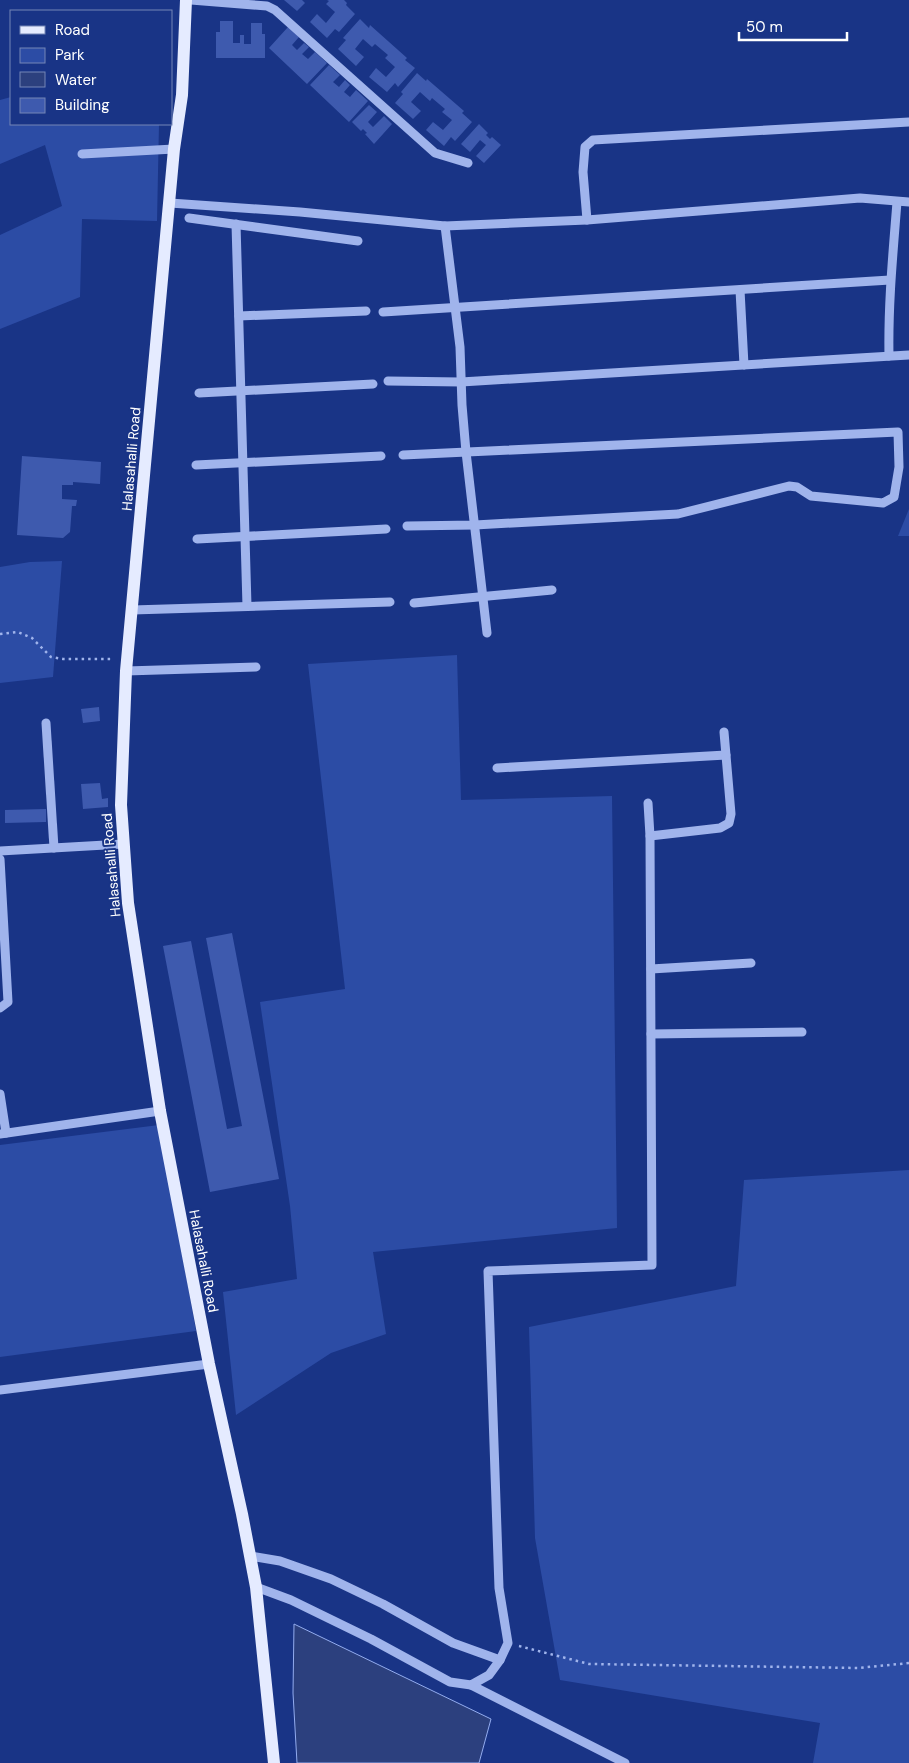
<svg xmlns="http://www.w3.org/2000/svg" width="909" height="1763" viewBox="0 0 909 1763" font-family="'DM Sans',sans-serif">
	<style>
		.green { fill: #2c4ca5 }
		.water { fill: #2c407e; stroke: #93acef }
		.building { fill: #3e5aae }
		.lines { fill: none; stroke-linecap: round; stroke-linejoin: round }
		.path { stroke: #a0b4ec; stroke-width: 2.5; stroke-dasharray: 2.5 4; stroke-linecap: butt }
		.minor { stroke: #a0b4ec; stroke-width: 9 }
		.major { stroke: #e5ebff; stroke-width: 12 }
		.labels { text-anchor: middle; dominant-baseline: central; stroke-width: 4; stroke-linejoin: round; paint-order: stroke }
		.street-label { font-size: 14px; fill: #fff; stroke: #193486 }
	</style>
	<rect width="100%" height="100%" fill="#193486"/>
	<!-- green -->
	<g class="green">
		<polygon points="11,97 11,124 159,124 157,221 82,219 80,297 0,329 0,235 62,206 45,145 0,164 0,100"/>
		<polygon points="909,509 909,536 898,536"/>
		<polygon points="62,561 53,677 0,683 0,567 30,562"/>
		<polygon points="457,655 461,800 612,796 617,1228 373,1252 386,1334 331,1353 236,1415 223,1292 297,1279 290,1206 260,1002 345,989 308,664"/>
		<polygon points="159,1125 196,1331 0,1357 0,1145"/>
		<polygon points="909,1170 909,1763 813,1763 820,1723 560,1680 535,1538 529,1327 736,1286 744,1180"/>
	</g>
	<!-- water -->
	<polygon class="water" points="294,1624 491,1719 479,1763 297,1763 293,1693"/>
	<!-- building -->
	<g class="building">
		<polygon points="284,0 302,0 305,3 297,11"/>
		<polygon points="327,0 344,0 347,3 346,5 355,14 339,32 335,29 327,38 310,22 317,14 326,23 335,12 326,4 329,1"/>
		<polygon points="360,19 369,28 370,25 407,58 405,60 415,68 398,87 395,83 387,92 369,77 376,68 386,77 395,67 385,58 388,55 375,44 372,47 363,39 355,49 364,57 356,66 338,49 346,40 343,38"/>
		<polygon points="220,21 233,21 233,43 240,43 240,35 244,35 244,44 251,44 251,23 262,23 262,34 265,34 265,58 216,58 216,32 220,32"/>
		<polygon points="288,27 299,37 292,45 297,50 304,43 309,47 302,54 308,59 315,52 327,63 307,84 269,48"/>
		<polygon points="329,65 340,75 333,82 339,87 345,80 350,85 344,92 350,97 356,90 368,101 349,122 310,85"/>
		<polygon points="417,73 426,81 427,79 464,111 462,113 472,122 455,141 451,137 444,146 426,130 433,122 443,130 452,120 442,112 445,109 432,98 430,101 420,92 411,102 421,111 413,119 395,103 403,94 401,92"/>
		<polygon points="369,105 377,112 368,122 373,127 384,116 392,124 374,144 365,134 367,133 363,129 361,131 352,122"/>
		<polygon points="479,124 488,133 486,135 490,139 492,137 501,145 484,163 476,156 486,145 480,140 470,152 461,144"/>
		<polygon points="22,456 101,462 100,484 73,482 73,485 62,485 62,499 77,500 76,506 72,506 70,532 63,538 17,535"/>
		<polygon points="99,707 100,721 83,723 81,709"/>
		<polygon points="100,783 102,799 108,798 108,807 83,809 81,784"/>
		<polygon points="46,809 46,822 5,823 5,810"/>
		<polygon points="232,933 279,1179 210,1192 163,946 191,941 227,1129 242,1126 206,938"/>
	</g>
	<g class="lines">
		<!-- path -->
		<g class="path">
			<polyline points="0,634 18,632 32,638 51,657 63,659 114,659"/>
			<polyline points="519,1646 589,1664 858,1668 909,1663"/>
		</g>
		<!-- minor -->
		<g class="minor">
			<polyline points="191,0 267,6 275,10 435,153 468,163"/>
			<polyline points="82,154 174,149"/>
			<polyline points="170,203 300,212 445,226 587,220 860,198 909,202"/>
			<polyline points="189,218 358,241"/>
			<polyline points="587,220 583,172 585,147 593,140 909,122"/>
			<polyline points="236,224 247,606"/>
			<polyline points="445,226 460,347 462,405 466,452 487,633"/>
			<polyline points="740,290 744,365"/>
			<polyline points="383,312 890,280"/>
			<polyline points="239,316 366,311"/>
			<path d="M889,356c-1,-52 4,-103 8,-154"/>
			<polyline points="388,381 461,382 909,355"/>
			<polyline points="199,393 373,384"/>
			<polyline points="403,455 898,432 899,467 894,497 883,503 811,496 797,487 789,486 678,514 475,525 407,526"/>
			<polyline points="196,465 381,456"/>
			<polyline points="197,539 386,529"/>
			<polyline points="414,603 552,590"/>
			<polyline points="132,610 390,602"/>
			<polyline points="126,671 256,667"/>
			<polyline points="46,723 54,848"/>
			<polyline points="497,768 726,755"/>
			<polyline points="650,836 720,828 729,823 731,814 724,732"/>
			<polyline points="0,851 123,844"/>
			<polyline points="0,859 8,1002 0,1008"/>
			<polyline points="651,969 751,963"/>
			<polyline points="651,1034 802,1032"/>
			<polyline points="0,1094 6,1133"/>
			<polyline points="0,1134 160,1111"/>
			<polyline points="0,1390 209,1364"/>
			<polyline points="250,1556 280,1561 331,1579 383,1604 453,1643 500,1660"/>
			<polyline points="256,1587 291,1600 371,1639 450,1682 471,1685 489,1675 500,1660 508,1643 499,1588 488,1271 652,1265 650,836 648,803"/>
			<polyline points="471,1685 625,1763"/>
		</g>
		<!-- major -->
		<polyline class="major" points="186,0 182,95 174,149 126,671 121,805 128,903 160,1111 209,1364 242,1514 256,1587 274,1763"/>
	</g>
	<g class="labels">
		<!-- street labels -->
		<g class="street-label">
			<text transform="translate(131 459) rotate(-85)">Halasahalli Road</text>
			<text transform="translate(111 865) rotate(-95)">Halasahalli Road</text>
			<text transform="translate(204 1261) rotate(79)">Halasahalli Road</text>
		</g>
	</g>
	<!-- legend -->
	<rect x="10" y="10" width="162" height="115" fill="#193486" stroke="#7585b6"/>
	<rect x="20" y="26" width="25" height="8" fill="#e5ebff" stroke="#7585b6"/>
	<text x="55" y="35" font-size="15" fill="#ffffff">Road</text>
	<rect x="20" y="48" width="25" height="15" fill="#2c4ca5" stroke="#7585b6"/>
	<text x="55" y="60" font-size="15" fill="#ffffff">Park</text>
	<rect x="20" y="72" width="25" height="15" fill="#2c407e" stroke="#7585b6"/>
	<text x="55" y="85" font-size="15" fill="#ffffff">Water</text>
	<rect x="20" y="98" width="25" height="15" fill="#3e5aae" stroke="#7585b6"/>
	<text x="55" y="110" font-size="15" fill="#ffffff">Building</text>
	<!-- scale -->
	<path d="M739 32v8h108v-8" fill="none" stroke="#ffffff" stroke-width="2.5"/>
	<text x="746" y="32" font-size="15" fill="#ffffff" stroke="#193486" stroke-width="4" paint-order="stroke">50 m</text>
</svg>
